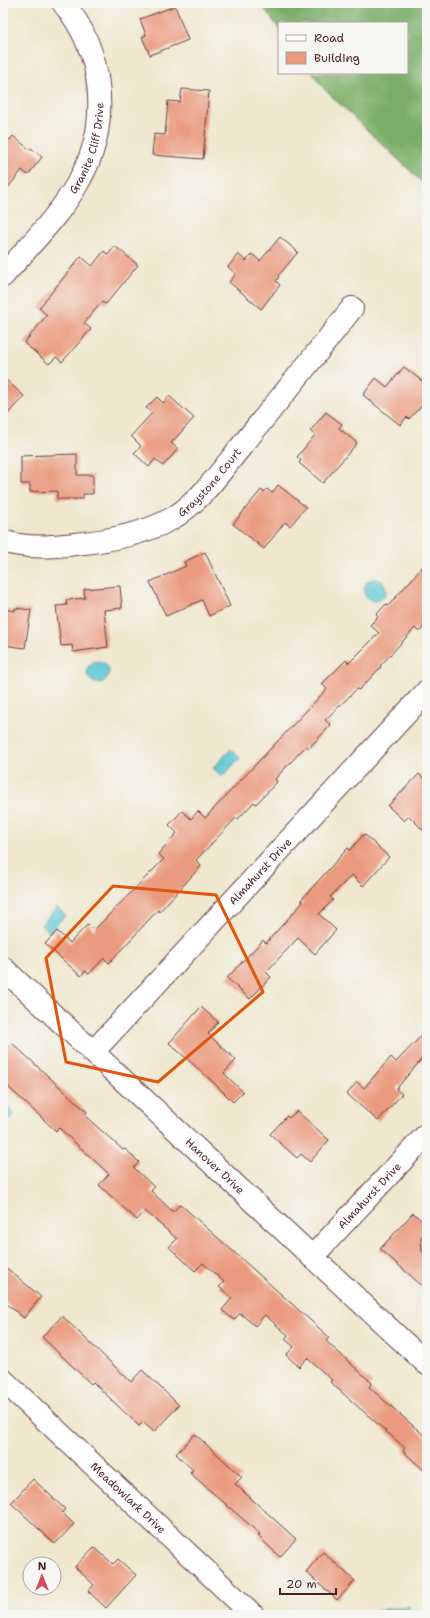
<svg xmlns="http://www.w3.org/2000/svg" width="430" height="1618" viewBox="0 0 430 1618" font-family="'Shantell Sans',sans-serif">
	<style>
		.forest { fill: #7aad68; stroke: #62664a }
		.water { fill: #5dc9d5; stroke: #547480 }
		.building { fill: #ea9a7e }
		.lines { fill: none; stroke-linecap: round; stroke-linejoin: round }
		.street-casing { stroke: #633d43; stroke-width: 24 }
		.street { stroke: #fff; stroke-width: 22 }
		.marked { fill: none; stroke: #e0560e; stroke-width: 3; stroke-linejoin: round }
		.labels { text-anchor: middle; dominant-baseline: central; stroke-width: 3; stroke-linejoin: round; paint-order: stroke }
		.street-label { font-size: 11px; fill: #4a1f2b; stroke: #f6f6f2 }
	</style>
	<rect width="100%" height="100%" fill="#f6f6f2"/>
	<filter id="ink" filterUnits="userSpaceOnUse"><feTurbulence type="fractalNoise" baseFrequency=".025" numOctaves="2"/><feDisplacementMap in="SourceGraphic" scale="8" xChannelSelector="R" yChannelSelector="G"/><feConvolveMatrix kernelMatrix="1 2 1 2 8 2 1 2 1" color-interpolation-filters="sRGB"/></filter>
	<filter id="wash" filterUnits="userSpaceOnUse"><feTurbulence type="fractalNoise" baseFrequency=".012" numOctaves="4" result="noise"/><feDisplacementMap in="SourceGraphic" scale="16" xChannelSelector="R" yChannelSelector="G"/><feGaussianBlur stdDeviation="0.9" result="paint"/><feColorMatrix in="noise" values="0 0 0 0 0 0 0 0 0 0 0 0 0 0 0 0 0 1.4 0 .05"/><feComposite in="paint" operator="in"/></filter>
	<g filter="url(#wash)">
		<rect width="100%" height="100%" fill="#efe7ce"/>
		<!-- forest -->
		<polygon class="forest" points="260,3 427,3 427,187 326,91 312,73 407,73 407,23 279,23 279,29"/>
		<!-- water -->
		<g class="water">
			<circle cx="375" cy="590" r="11"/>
			<circle cx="98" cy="672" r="11"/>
			<polygon points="231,749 240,758 222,777 213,768"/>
			<polygon points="57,907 65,915 50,932 41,925"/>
			<polygon points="5,1105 14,1114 3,1127 3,1107"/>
			<polygon points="409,1606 410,1615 379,1615 378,1610"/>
		</g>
		<g id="blocks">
			<!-- building -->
			<g class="building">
				<polygon points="175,6 188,40 150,55 142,37 146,35 140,19"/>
				<polygon points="182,89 209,91 203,159 152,155 154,134 165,135 168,101 180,102"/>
				<polygon points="3,134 10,140 13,136 30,150 31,148 42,157 28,175 22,170 3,194"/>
				<polygon points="280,237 298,252 278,276 279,277 276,281 280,285 261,309 229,282 236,274 228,267 238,254 246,261 252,254 260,261"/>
				<polygon points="115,246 138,265 106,304 102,302 84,323 91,329 62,362 56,357 49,364 24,343 47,315 39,308 81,256 92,266 104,251 108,255"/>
				<polygon points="404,367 427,385 427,400 409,419 407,417 400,425 363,395 376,378 387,387"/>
				<polygon points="3,377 24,396 3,419"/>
				<polygon points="169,396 194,418 171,443 178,449 163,466 155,459 149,467 134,453 141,446 131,436 152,413 146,408 157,397 163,403"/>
				<polygon points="326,412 342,424 339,428 357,443 323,483 299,463 301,460 297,457 315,435 310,431"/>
				<polygon points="77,454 77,475 93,475 93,494 83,494 83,499 57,499 57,491 30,492 30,484 21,484 21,456"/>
				<polygon points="278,485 306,507 290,526 285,522 264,549 233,524 261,490 264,492 267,489 272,493"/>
				<polygon points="205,552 230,606 209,616 202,600 166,616 150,582 186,566 184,562"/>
				<polygon points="427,562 427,623 419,632 415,628 380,666 381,667 359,690 357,689 325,720 331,725 309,748 306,746 275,779 277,782 256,804 254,802 238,819 236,818 196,860 201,866 159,912 158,910 109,963 104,958 89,974 85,971 81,976 45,944 57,931 70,943 88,924 94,930 164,859 158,854 177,833 169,825 182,811 191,819 198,811 205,818 327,689 322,684 346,660 349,663 379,633 370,625 378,617 376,615 386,604 388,606"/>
				<polygon points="120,586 122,608 104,610 108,647 73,652 72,645 61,646 56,606 67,605 66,600 85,598 84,589"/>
				<polygon points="15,608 31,610 25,648 3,645 3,609 15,611"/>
				<polygon points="419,774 427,781 427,834 409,816 404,821 388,806"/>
				<polygon points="364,834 389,857 363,886 352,875 330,897 333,900 319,914 336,930 315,954 298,938 266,972 271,977 250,999 227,978 263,940 266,943 303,902 301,900 348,848 350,850"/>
				<polygon points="201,1007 218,1022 208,1034 236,1060 224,1073 243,1092 233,1102 213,1082 169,1043"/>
				<polygon points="427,1030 427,1053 396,1089 402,1094 378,1121 347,1094 357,1082 364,1088 391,1057 396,1062"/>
				<polygon points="12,1043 87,1112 84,1115 123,1150 125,1149 139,1162 134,1168 154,1187 151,1191 173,1212 180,1204 329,1337 326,1341 372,1383 369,1387 427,1438 427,1473 403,1451 405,1448 330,1382 332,1380 307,1358 299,1367 286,1355 294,1347 285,1339 288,1335 265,1315 255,1326 240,1313 234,1320 222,1310 232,1298 219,1287 224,1282 203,1263 195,1271 169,1247 177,1239 145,1211 137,1220 99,1185 109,1174 59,1128 56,1131 3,1082 3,1053"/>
				<polygon points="297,1111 329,1140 310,1162 301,1154 297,1158 270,1134 287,1116 289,1118"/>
				<polygon points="413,1213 427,1225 427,1230 421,1237 422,1251 427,1256 427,1290 380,1249"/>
				<polygon points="3,1265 41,1297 24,1318 3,1301"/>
				<polygon points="62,1316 131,1382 142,1370 179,1405 154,1432 143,1422 139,1426 93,1382 91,1384 42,1337"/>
				<polygon points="195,1434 242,1477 235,1484 296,1539 280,1557 258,1536 260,1534 190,1473 193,1470 176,1454"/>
				<polygon points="33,1479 65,1509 62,1513 74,1524 55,1544 11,1503"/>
				<polygon points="94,1547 113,1564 118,1559 136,1575 106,1608 88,1591 94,1585 75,1567"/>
				<polygon points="323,1552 355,1581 337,1600 306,1572"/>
			</g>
		</g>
	</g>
	<g filter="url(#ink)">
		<use href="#blocks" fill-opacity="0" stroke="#633d43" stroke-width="1"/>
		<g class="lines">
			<!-- street casing -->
			<g class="street-casing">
				<g id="street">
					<path id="s1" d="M3,276c25,-29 59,-63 77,-97 31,-55 24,-128 -17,-176"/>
					<path id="s2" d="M3,541c22,8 49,6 72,3 32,-3 67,-9 96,-25 29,-16 52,-51 73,-76 36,-45 73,-89 108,-135"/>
					<path id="s3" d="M3,968l424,396"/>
					<path id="s4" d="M93,1052l334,-361"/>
					<path id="s5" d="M312,1257l115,-123"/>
					<path id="s6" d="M3,1380l250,235"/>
				</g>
			</g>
			<!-- street -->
			<use href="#street" class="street"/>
		</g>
	</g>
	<!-- marked area -->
	<path class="marked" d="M113,886l103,9 47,97 -105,90 -92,-20 -20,-104z"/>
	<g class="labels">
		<!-- street labels -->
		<g class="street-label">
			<text stroke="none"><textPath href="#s1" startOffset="156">Granite Cliff Drive</textPath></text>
			<text stroke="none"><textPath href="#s2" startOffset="226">Graystone Court</textPath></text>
			<text stroke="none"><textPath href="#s4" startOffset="246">Almahurst Drive</textPath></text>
			<text stroke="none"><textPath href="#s3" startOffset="290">Hanover Drive</textPath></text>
			<text stroke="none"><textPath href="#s5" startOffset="84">Almahurst Drive</textPath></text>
			<text stroke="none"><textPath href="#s6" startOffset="172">Meadowlark Drive</textPath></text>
		</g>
	</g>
	<!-- margin -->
	<rect width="430" height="1618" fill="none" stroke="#f6f6f2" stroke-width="16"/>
	<!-- legend -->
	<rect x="278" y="22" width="130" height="52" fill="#f6f6f2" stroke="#b1a0a2"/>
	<rect x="286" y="35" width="20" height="6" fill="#ffffff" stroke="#b1a0a2"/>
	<text x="314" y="42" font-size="12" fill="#4a1f2b">Road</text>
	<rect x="286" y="52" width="20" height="12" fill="#ea9a7e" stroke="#b1a0a2"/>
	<text x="314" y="62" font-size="12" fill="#4a1f2b">Building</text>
	<!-- north arrow -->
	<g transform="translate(42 1576)"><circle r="19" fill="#f6f6f2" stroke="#b1a0a2"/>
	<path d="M0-3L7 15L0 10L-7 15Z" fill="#d1495b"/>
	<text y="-6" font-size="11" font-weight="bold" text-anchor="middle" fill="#4a1f2b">N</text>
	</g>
	<!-- scale -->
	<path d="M280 1588v6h56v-6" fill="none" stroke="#4a1f2b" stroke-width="2"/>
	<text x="286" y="1588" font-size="12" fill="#4a1f2b" stroke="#f6f6f2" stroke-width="3" paint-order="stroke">20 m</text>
</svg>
